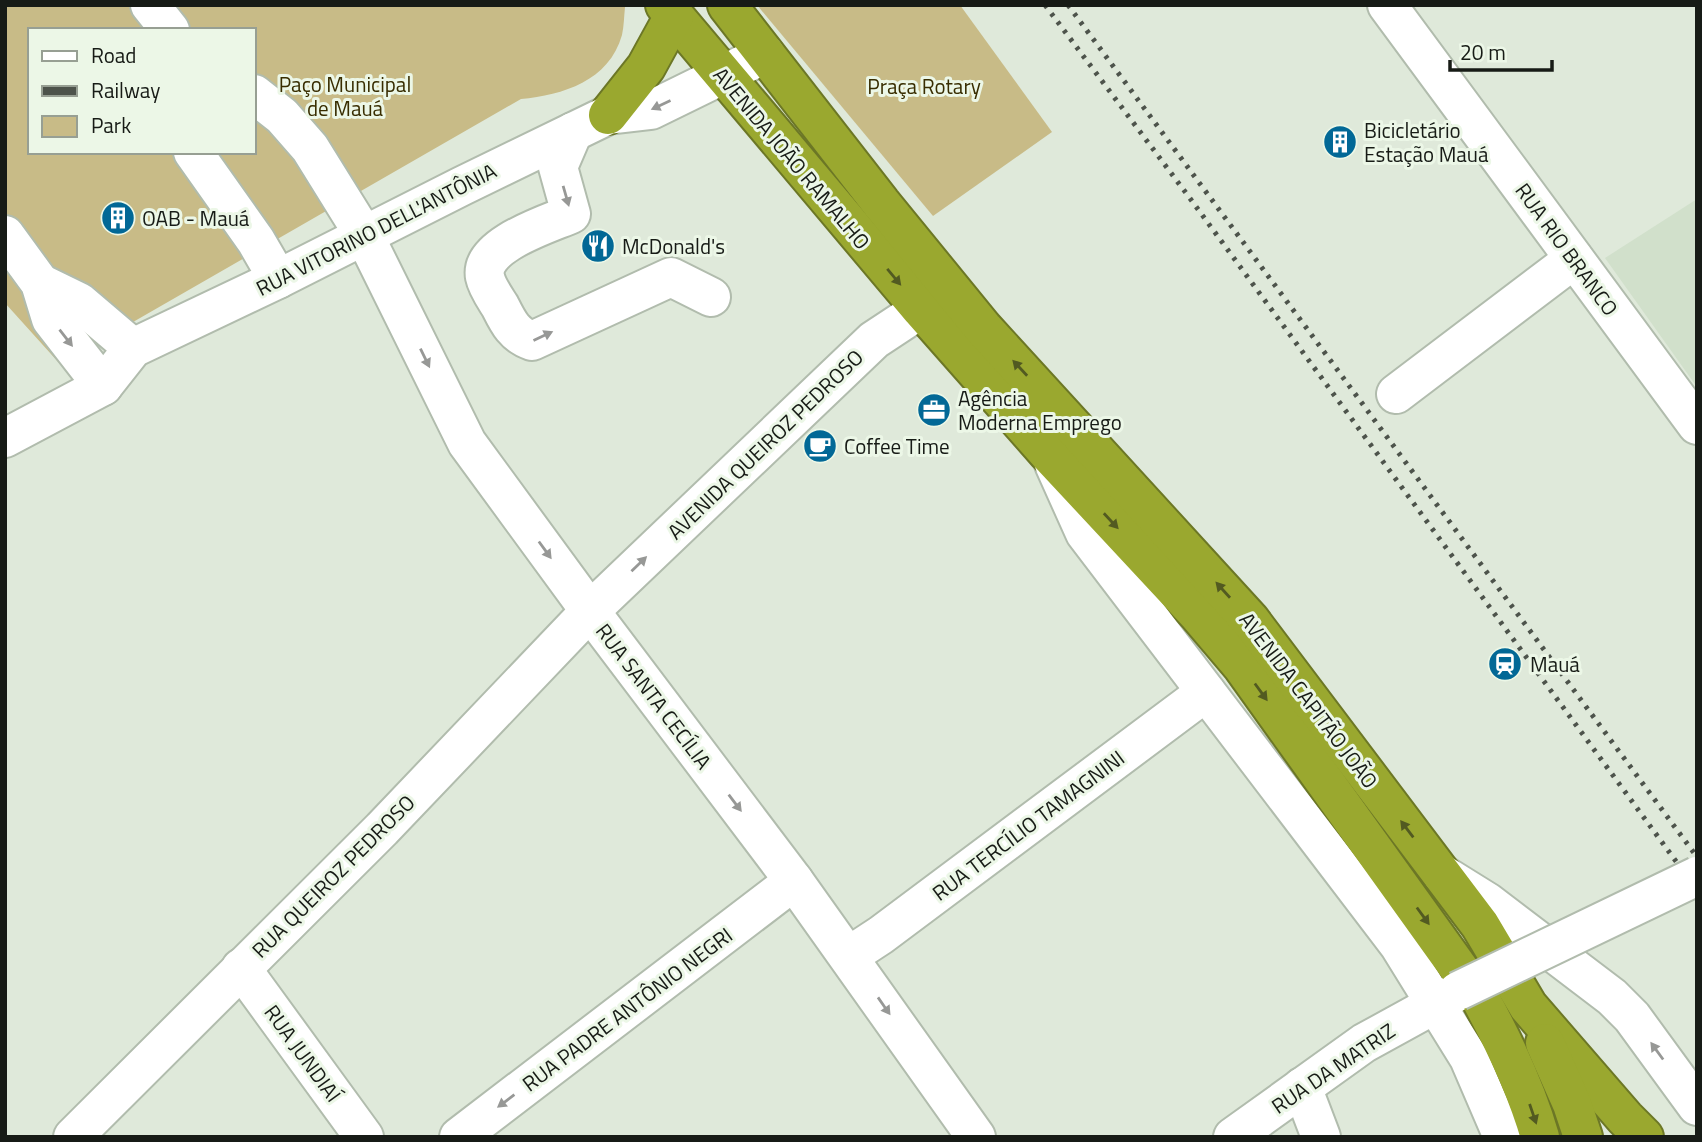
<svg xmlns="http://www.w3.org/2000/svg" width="1702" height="1142" viewBox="0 0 1702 1142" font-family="'Titillium Web',sans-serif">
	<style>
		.built { fill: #d1e0cb }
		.green { fill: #c8bb87; fill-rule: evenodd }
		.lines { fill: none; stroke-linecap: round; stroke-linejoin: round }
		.minor-casing { stroke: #b1bcad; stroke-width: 42 }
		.highway-casing { stroke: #6c7726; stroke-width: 42 }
		.minor { stroke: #fff; stroke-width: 38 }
		.highway { stroke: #9aa82f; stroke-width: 38 }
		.rail { stroke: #4d534b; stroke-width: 5; stroke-dasharray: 3.5 7; stroke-linecap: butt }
		.minor-bridge-casing { stroke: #b1bcad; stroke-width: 42; stroke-linecap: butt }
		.minor-bridge { stroke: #fff; stroke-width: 38 }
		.oneway { fill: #979896 }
		.oneway2 { fill: #525a21 }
		.labels { text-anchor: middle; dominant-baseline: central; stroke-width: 6; stroke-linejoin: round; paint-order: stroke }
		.park-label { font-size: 21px; fill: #382d00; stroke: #ecf7e7 }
		.poi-label { font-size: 21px; fill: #171b16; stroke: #ecf7e7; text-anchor: start }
		.street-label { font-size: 21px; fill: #171b16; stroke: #ecf7e7 }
	</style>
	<rect width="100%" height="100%" fill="#dfe9da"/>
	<!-- built -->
	<polygon class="built" points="1697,199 1697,387 1605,258"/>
	<!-- green -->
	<g class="green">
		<path d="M5,5h618l2,2c-1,9 -1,19 -3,28 -13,46 -59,60 -101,64l-461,265 -55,-61zM30,30h224v122h-224z"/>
		<polygon points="757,5 960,5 1052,132 933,216"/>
	</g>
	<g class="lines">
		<!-- minor casing -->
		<g class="minor-casing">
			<g id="minor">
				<polyline points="150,5 170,30"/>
				<polyline points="1387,5 1697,425"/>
				<polyline points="254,94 282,116 310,148 364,235 467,443 590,611 794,881 976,1137"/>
				<path d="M573,132l-15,35 13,47c-23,10 -92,31 -86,63 2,10 10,21 15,29 8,16 14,29 32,35l139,-64 40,20"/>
				<polyline points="193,152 256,241 278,279"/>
				<polyline points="5,235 40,283 51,319 103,386"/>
				<polyline points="40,283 79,302 133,348"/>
				<polyline points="1396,394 1574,259"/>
				<polyline points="5,438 103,386 133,348 278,279 462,186 608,115 651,110 765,54"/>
				<polyline points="1054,464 1085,533 1399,945 1469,1058 1503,1137"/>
				<polyline points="1442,874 1487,902 1612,997 1632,1017 1697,1106"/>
				<polyline points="849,956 881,935 1206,692"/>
				<polyline points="241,968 364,1137"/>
				<polyline points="1302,1087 1321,1137"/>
				<polyline points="73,1137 382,829 590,611 874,340 921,309 945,287"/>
				<polyline points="459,1137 794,881"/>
				<polyline points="1233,1137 1364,1043 1457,992"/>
			</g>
		</g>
		<!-- highway casing -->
		<g class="highway-casing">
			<g id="highway">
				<path d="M665,5l256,304 127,144 149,160 45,53 238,332c24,44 46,90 60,139"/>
				<polyline points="727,5 881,203 983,328 1250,620 1480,925 1528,1006 1625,1118 1644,1137"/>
				<polyline points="608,115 646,67 674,16"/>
				<polyline points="1545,1043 1572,1104 1583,1137"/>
			</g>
		</g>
		<!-- minor -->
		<use href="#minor" class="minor"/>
		<!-- highway -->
		<use href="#highway" class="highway"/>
		<!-- rail -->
		<g class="rail">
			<polyline points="1045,5 1189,197 1697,890"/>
			<polyline points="1068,5 1697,857"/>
		</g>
		<!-- minor-bridge casing -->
		<g class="minor-bridge-casing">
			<polyline id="minor-bridge" points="1458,991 1697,876"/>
		</g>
		<!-- minor-bridge -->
		<use href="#minor-bridge" class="minor-bridge"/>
	</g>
	<!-- one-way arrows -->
	<defs><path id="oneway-solid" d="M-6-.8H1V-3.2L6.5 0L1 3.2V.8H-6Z" transform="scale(1.75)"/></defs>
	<g class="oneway">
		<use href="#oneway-solid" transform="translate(661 105) rotate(155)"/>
		<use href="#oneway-solid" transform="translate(566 196) rotate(74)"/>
		<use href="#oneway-solid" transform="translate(543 336) rotate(-25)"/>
		<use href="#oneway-solid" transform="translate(66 338) rotate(52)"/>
		<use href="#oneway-solid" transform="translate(425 358) rotate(64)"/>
		<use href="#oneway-solid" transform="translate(545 550) rotate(54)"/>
		<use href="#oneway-solid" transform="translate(639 564) rotate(-44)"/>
		<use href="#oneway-solid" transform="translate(735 803) rotate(53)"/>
		<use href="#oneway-solid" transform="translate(884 1006) rotate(55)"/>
		<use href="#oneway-solid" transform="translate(1657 1051) rotate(-126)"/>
		<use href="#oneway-solid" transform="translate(506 1101) rotate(143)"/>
	</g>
	<g class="oneway2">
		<use href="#oneway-solid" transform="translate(894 277) rotate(50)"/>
		<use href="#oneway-solid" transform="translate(1020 368) rotate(-133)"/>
		<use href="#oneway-solid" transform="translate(1111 521) rotate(47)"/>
		<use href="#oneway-solid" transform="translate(1223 590) rotate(-132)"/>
		<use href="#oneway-solid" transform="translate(1261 692) rotate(54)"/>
		<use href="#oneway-solid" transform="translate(1407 829) rotate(-127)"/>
		<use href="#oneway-solid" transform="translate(1423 916) rotate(54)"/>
		<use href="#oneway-solid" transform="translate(1533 1114) rotate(71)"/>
	</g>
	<!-- icons -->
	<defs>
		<g id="building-disc" transform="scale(1.75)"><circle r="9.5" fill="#026896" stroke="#ecf7e7"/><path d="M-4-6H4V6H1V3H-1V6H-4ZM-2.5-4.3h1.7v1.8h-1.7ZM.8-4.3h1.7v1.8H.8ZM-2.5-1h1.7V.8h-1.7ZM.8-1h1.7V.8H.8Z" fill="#fff"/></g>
		<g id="restaurant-disc" transform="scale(1.75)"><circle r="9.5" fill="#026896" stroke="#ecf7e7"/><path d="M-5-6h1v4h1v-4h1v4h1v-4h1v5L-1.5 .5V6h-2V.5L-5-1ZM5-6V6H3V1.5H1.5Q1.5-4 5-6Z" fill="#fff"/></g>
		<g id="office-disc" transform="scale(1.75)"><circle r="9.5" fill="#026896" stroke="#ecf7e7"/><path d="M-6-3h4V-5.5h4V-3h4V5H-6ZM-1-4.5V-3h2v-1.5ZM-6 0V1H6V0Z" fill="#fff"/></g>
		<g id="cafe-disc" transform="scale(1.75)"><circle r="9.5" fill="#026896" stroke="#ecf7e7"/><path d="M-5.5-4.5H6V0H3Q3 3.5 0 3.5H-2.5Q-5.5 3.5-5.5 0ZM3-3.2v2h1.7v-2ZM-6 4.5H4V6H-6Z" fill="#fff"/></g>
		<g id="station-disc" transform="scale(1.75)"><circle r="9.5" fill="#026896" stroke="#ecf7e7"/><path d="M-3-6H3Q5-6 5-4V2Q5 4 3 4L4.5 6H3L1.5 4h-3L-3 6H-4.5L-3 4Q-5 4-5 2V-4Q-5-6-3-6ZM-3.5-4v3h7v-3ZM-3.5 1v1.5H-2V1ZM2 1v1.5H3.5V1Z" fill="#fff"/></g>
	</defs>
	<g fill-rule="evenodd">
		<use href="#building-disc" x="1340" y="142"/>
		<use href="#building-disc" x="118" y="218"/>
		<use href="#restaurant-disc" x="598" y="246"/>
		<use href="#office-disc" x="934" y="410"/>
		<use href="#cafe-disc" x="820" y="446"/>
		<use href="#station-disc" x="1505" y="664"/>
	</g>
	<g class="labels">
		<!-- park labels -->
		<g class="park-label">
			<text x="345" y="84">Paço Municipal<tspan x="345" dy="24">de Mauá</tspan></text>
			<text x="924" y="86">Praça Rotary</text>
		</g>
		<!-- poi labels -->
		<g class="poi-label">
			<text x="1364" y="130">Bicicletário<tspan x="1364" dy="24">Estação Mauá</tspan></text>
			<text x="142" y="218">OAB - Mauá</text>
			<text x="622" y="246">McDonald's</text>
			<text x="958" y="398">Agência<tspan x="958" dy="24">Moderna Emprego</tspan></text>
			<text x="844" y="446">Coffee Time</text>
			<text x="1530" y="664">Mauá</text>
		</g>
		<!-- street labels -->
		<g class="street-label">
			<text transform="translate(792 158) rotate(50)">AVENIDA JOÃO RAMALHO</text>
			<text transform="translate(376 229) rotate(-27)">RUA VITORINO DELL'ANTÔNIA</text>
			<text transform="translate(1567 249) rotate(54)">RUA RIO BRANCO</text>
			<text transform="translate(765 444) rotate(-44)">AVENIDA QUEIROZ PEDROSO</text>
			<text transform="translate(654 696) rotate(53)">RUA SANTA CECÍLIA</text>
			<text transform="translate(1309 700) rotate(53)">AVENIDA CAPITÃO JOÃO</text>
			<text transform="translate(1028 825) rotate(-37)">RUA TERCÍLIO TAMAGNINI</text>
			<text transform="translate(333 876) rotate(-45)">RUA QUEIROZ PEDROSO</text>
			<text transform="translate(627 1009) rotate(-37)">RUA PADRE ANTÔNIO NEGRI</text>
			<text transform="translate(303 1053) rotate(54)">RUA JUNDIAÍ</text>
			<text transform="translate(1333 1068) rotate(-34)">RUA DA MATRIZ</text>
		</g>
	</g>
	<!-- border -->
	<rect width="1702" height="1142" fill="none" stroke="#171b16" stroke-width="14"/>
	<!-- legend -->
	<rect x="28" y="28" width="228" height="126" fill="#ecf7e7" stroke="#979f93" stroke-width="2"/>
	<rect x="42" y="51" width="35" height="10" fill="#ffffff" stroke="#979f93" stroke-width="2"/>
	<text x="91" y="63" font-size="21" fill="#171b16">Road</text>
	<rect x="42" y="86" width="35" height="10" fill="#4d534b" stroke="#979f93" stroke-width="2"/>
	<text x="91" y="98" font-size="21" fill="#171b16">Railway</text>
	<rect x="42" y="116" width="35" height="21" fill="#c8bb87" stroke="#979f93" stroke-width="2"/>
	<text x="91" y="133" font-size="21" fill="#171b16">Park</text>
	<!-- scale -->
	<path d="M1450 60v10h102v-10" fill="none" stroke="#171b16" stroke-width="3.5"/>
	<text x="1460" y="60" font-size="21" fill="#171b16" stroke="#ecf7e7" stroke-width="5" paint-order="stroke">20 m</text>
</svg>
